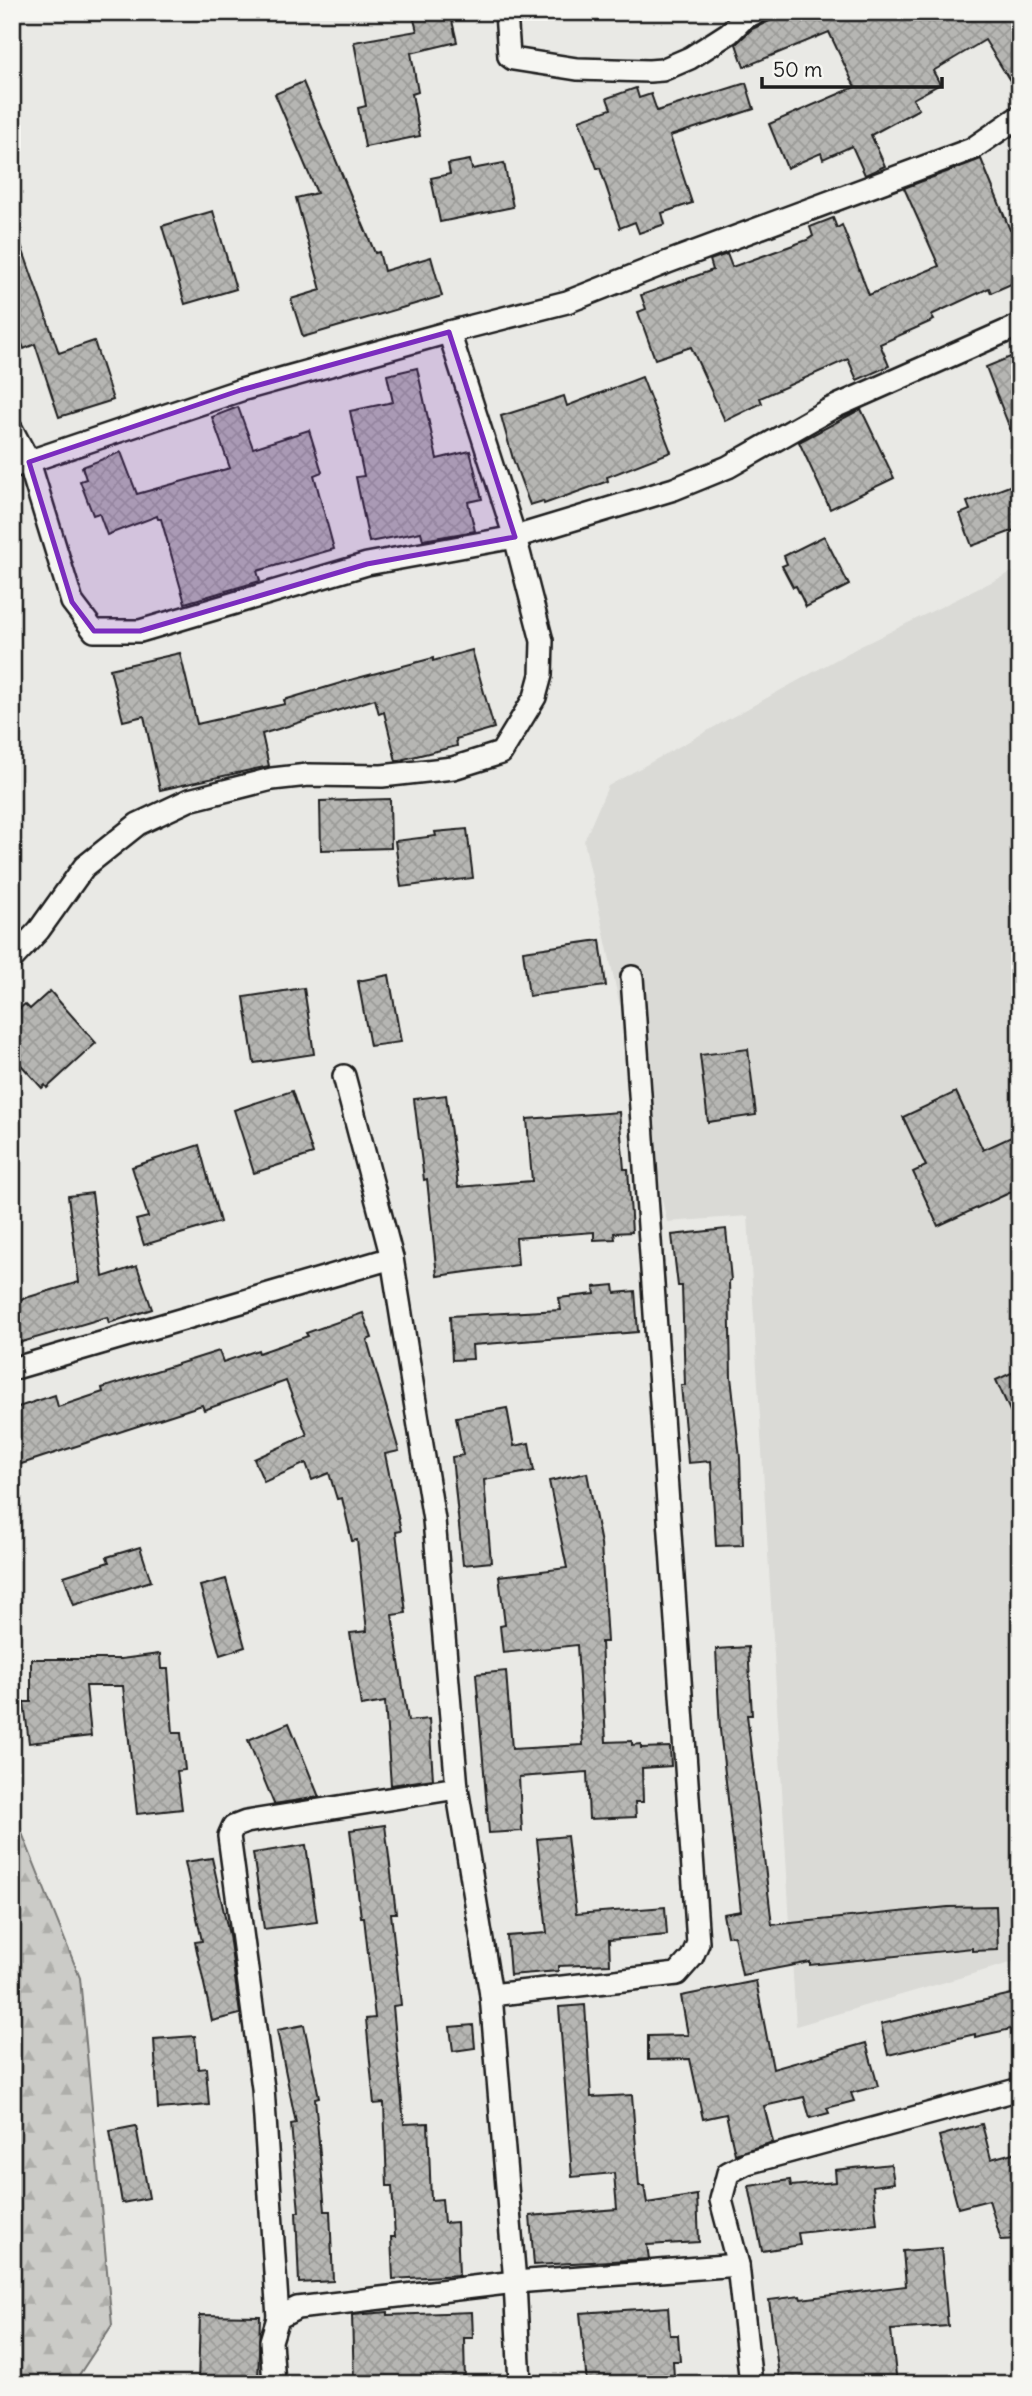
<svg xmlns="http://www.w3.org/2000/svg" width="1032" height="2396" viewBox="0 0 1032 2396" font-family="Delius,sans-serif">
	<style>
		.built { fill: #dadad6 }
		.forest { fill: url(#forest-firs); stroke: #747472; stroke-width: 2 }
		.building { fill: url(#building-cross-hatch); stroke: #1c1c1c; stroke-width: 2 }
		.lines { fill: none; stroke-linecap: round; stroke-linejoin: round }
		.street-casing { stroke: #1c1c1c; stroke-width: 26 }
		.street { stroke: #f6f6f2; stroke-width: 21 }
		.marked { fill: #7b2cbf; fill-opacity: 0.2; stroke: #7b2cbf; stroke-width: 5; stroke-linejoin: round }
	</style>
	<defs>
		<pattern id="forest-firs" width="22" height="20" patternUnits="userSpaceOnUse" patternTransform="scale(1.75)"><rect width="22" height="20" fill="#cbcbc7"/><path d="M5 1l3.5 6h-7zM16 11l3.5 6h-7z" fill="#aeaeaa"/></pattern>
		<pattern id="building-cross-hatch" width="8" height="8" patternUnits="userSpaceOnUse" patternTransform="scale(1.75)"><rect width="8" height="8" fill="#b6b6b3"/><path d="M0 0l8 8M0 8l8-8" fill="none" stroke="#9c9c99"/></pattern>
	</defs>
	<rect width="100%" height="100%" fill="#e9e9e5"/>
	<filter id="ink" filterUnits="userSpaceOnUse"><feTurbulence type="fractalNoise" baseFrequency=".0143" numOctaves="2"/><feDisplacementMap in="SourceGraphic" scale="14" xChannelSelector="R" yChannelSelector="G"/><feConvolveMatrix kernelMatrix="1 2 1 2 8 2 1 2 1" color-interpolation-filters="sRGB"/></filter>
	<g filter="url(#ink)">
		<!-- built -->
		<polygon class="built" points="1020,568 1020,1960 796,2026 748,1216 667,1222 584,841 608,786 857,648"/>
		<!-- forest -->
		<polygon class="forest" points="12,1808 80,1978 112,2325 73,2384 12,2384"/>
		<!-- building -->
		<g class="building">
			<polygon points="412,12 450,12 457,42 411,53 418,92 412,94 420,136 365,147 358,108 366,106 354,42 417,31"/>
			<polygon points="789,12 1010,12 1020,28 1020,97 985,40 933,71 940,84 913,99 919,109 871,135 885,166 865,175 852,146 823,159 821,153 787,168 769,124 855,87 829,32 744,67 736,44 752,29"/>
			<polygon points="303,82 375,253 379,252 384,271 431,257 442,296 303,337 291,299 321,290 296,198 317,193 275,94"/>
			<polygon points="746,83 754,109 670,136 692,203 662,213 665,224 639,233 635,222 620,228 600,168 597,168 579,120 611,109 607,98 636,88 639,98 651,94 657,111"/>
			<polygon points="981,159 1010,230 1013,229 1020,245 1020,280 991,293 989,288 931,315 934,320 880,344 889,366 857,380 848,359 760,398 762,403 725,421 691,347 655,359 638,312 646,309 641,295 713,270 710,260 727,254 732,267 807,240 813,236 810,227 833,218 837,228 842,225 869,295 939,266 904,188"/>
			<polygon points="470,160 472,169 504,163 513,207 440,222 431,178 450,174 448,164"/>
			<polygon points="213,211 236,289 185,304 162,226"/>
			<polygon points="12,228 15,228 59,353 94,341 113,400 59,417 35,344 24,349 12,317"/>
			<polygon points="1020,353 1020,449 1018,449 986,367"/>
			<polygon points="417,368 437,459 470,451 482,499 468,502 475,531 423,540 421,532 369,542 356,477 364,476 350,411 393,402 387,375"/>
			<polygon points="642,377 671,452 607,477 608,481 544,504 543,501 530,505 513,459 501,416 564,396 567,406"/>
			<polygon points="238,407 253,448 309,430 322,472 314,475 334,549 257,571 260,581 185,603 161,519 158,519 157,516 107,535 99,513 93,515 80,481 86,479 82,467 121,452 137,494 230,468 212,417"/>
			<polygon points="861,409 894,478 830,509 799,442"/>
			<polygon points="1020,482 1020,528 972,546 960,514 970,510 967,502"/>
			<polygon points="824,536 849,585 806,607 796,586 793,587 782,566 787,564 784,556"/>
			<polygon points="472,650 494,728 456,739 457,746 396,761 384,712 379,714 375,699 262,734 269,766 160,790 144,716 123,721 110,669 180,653 197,724 285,704 284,700 354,679 433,658 433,661"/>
			<polygon points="390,799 391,848 321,850 320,801"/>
			<polygon points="467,829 473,878 401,887 395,841 436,836 435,832"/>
			<polygon points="600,940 606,986 529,996 523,951"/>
			<polygon points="389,975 401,1042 370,1046 358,981"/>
			<polygon points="304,988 314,1054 254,1063 244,997"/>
			<polygon points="50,991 96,1043 47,1088 45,1085 42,1088 12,1055 12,1015 25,1004 30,1009"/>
			<polygon points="748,1049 756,1115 708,1122 700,1055"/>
			<polygon points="292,1091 313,1154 254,1173 234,1110"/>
			<polygon points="956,1092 983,1150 1020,1133 1020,1188 938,1226 913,1172 926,1166 903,1117"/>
			<polygon points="446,1095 458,1187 532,1181 527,1119 619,1112 624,1169 628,1169 632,1232 614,1233 615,1239 594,1240 594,1232 516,1238 518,1265 437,1276 427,1179 424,1180 414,1099"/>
			<polygon points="199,1145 220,1222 144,1245 136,1220 148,1217 132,1167"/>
			<polygon points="92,1193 103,1277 137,1266 152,1309 109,1323 107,1317 12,1345 12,1302 79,1282 68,1196"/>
			<polygon points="726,1229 731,1280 729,1281 731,1377 740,1458 743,1545 716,1546 711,1461 688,1463 681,1385 685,1385 682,1286 678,1286 672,1235"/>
			<polygon points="614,1285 615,1293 635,1291 638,1332 472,1345 473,1359 452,1360 450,1316 561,1310 559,1298 595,1294 594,1287"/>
			<polygon points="363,1313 372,1338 367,1340 399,1451 385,1454 401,1531 396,1532 406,1613 392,1615 408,1721 429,1719 433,1779 391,1785 385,1702 361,1706 350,1633 367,1631 357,1540 352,1541 342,1498 337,1499 329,1473 312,1480 306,1463 264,1482 254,1459 307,1435 286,1381 204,1410 202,1405 12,1467 12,1409 55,1395 58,1407 103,1392 102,1388 219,1351 223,1362 258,1350 259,1353 308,1336 306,1333"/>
			<polygon points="1020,1369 1020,1433 996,1380"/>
			<polygon points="507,1408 514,1446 529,1443 534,1471 484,1480 491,1562 463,1565 452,1457 463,1455 456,1417"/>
			<polygon points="587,1473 601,1544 607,1642 601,1642 606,1742 632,1741 632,1745 641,1744 641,1748 670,1747 671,1766 642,1768 643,1802 635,1802 636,1817 589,1819 587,1772 519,1777 522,1831 489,1833 476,1674 506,1671 512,1749 583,1745 577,1645 503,1653 500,1626 505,1625 499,1576 567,1568 549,1481"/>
			<polygon points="140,1547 151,1581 74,1605 64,1576 109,1562 107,1557"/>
			<polygon points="226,1579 245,1647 220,1655 200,1586"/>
			<polygon points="748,1647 752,1715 747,1715 772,1925 948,1907 996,1906 998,1950 972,1951 972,1948 810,1965 810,1962 742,1975 734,1935 727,1936 723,1914 741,1911 720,1730 716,1649"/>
			<polygon points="160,1654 161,1669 168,1669 173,1733 181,1733 185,1770 177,1771 182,1809 137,1814 123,1686 86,1686 91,1736 29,1743 24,1702 31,1702 31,1659 121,1659"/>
			<polygon points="289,1723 319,1797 274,1804 248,1740"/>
			<polygon points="385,1825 396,1913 391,1913 401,2005 393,2006 404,2124 428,2123 431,2200 442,2199 444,2223 457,2222 459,2275 393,2279 391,2237 395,2237 392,2186 387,2186 384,2103 374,2104 366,2019 375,2018 364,1917 361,1917 350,1830"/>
			<polygon points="567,1836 576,1914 665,1907 667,1935 609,1940 610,1964 558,1966 558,1971 510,1975 507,1936 547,1933 537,1839"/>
			<polygon points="306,1845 317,1922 264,1929 253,1853"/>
			<polygon points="212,1858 229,1935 240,2014 212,2021 195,1942 202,1941 185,1862"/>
			<polygon points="756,1981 773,2069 866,2043 878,2086 851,2093 854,2101 827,2108 829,2113 810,2118 804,2097 764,2106 773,2142 735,2154 726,2114 703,2119 690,2059 648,2060 648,2036 688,2035 681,1996"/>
			<polygon points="1020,1992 1020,2027 975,2037 975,2034 888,2055 881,2024"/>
			<polygon points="585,2005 591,2097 632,2095 639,2186 644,2186 647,2203 697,2195 699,2242 647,2245 649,2259 534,2265 530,2216 617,2209 614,2173 572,2177 559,2007"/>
			<polygon points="304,2025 319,2097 315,2098 325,2211 330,2211 333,2281 299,2283 296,2212 299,2212 291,2124 296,2123 277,2030"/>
			<polygon points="473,2025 475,2048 453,2051 450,2027"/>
			<polygon points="195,2036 198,2069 206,2068 209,2105 158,2109 154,2039"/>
			<polygon points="982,2124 991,2159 1020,2151 1020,2239 1001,2240 989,2200 958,2208 939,2136"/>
			<polygon points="136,2126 149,2198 122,2203 110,2131"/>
			<polygon points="891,2164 894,2183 873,2186 877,2224 798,2233 800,2245 762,2251 749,2186 790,2180 791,2186 836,2182 835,2170"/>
			<polygon points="941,2248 948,2326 891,2330 897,2384 780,2384 769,2300 800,2296 801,2299 906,2286 903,2251"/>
			<polygon points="668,2307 670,2335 678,2335 680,2361 673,2361 674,2377 621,2381 622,2384 587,2384 580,2313"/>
			<polygon points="388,2312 388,2315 472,2312 473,2338 464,2338 465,2384 354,2384 352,2315"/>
			<polygon points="200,2315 260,2316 258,2384 198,2384"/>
		</g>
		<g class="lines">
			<!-- street casing -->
			<g class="street-casing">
				<g id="street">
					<polyline points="506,12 509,56 513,59 577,69 649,71 662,70 690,58 729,33 744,18 757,12"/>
					<polyline points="12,430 29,462 72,602 94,631 140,631 367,564 515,537 674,489 728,467 830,409 1020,325"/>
					<polyline points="12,467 241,390 449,332 567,302 668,262 972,149 1020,116"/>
					<polyline points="12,959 39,930 84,867 138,824 189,800 272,779 308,775 382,776 453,768 501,753 535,697 541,675 542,641 515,537 449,332"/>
					<polyline points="344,1076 392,1258 434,1520 457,1788 491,1995"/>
					<polyline points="12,1369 392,1258"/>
					<polyline points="278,2318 263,2088 229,1836 233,1827 246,1822 457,1788"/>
					<polyline points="274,2384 271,2341 278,2318 297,2308 515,2282 738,2265"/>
					<polyline points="520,2384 515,2282 491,1995 677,1974 692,1957 698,1943 632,977"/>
					<polyline points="751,2384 738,2265 721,2200 728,2173 747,2163 1020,2089"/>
				</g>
			</g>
			<!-- street -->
			<use href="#street" class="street"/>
		</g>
	</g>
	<!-- marked area -->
	<path class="marked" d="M449,332l66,205 -148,27 -227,67h-46l-22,-29 -43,-140 212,-72z"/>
	<!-- margin -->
	<rect width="1032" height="2396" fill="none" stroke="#f6f6f2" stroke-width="42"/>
	<rect x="21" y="21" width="990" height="2354" fill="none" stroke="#1c1c1c" stroke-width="2.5" filter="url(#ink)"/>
	<!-- scale -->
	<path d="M762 77v10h180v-10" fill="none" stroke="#1c1c1c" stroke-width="3.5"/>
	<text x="773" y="77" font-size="21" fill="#1c1c1c" stroke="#f6f6f2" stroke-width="5" paint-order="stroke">50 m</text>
</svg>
